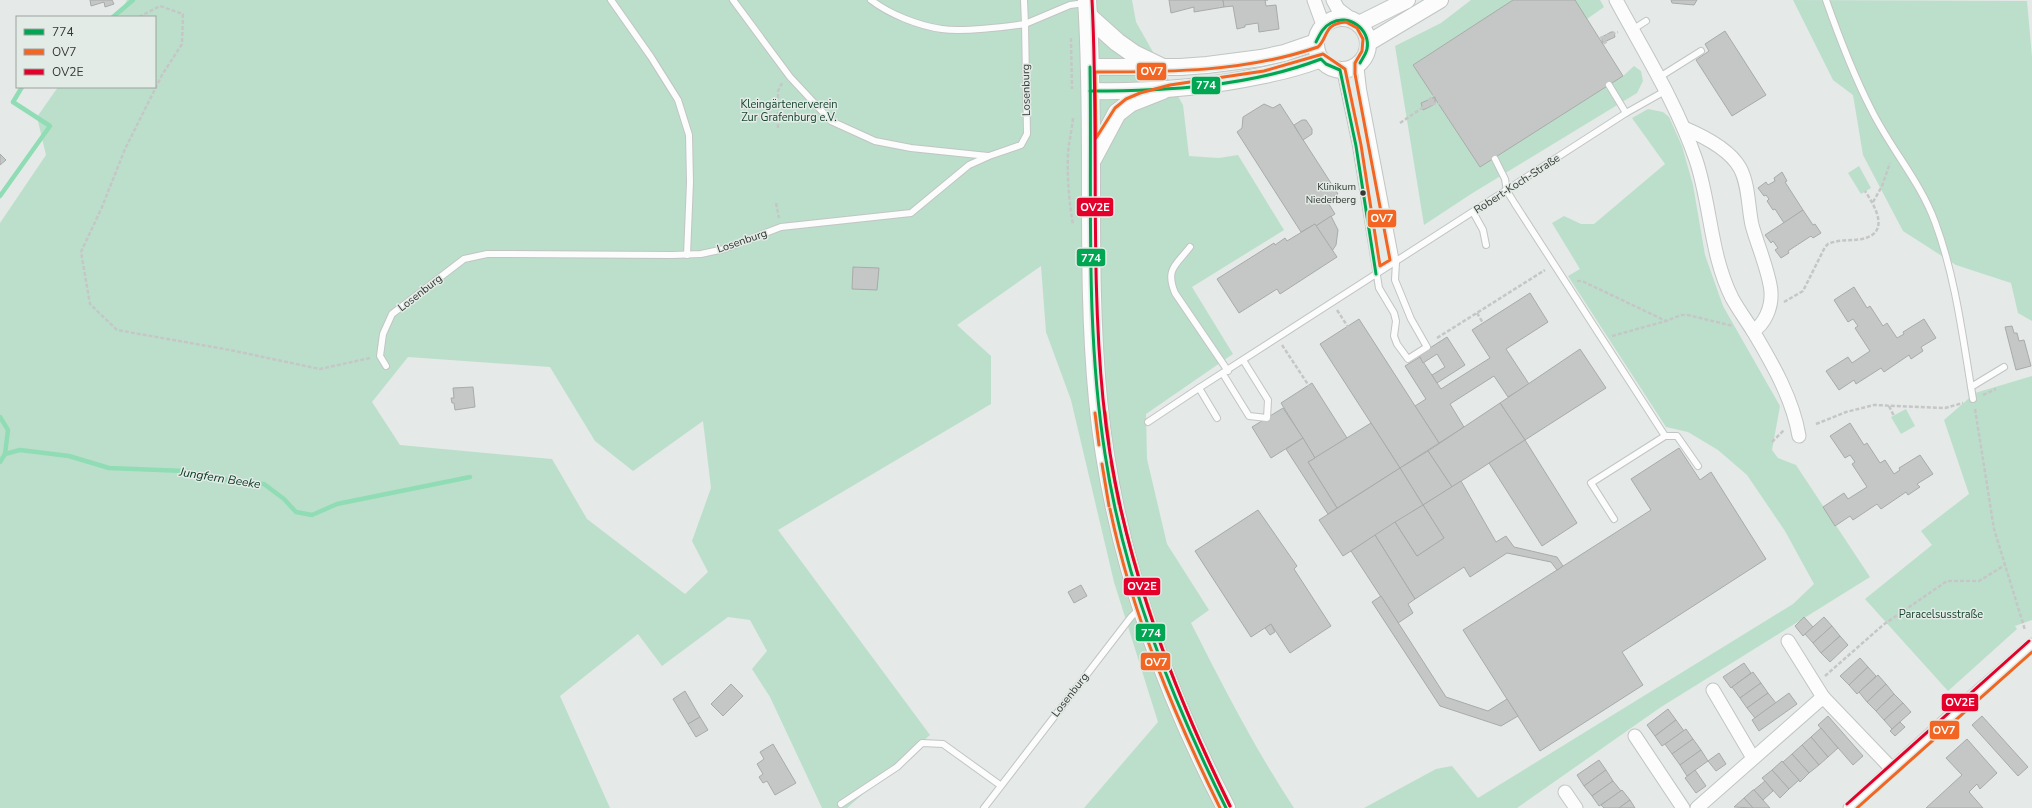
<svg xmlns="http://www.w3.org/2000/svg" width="2032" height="808" viewBox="0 0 2032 808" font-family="'Nunito Sans',sans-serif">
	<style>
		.green { fill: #bcdfcc; fill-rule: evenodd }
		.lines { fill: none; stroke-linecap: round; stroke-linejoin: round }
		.stream { stroke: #90dcb5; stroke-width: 4.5 }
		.building { fill: #c4c7c5; stroke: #a8aba9 }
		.service-casing { stroke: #c1c5c3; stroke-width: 8 }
		.minor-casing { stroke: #c1c5c3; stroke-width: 15 }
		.tertiary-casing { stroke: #c1c5c3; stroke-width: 18 }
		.secondary-casing { stroke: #c1c5c3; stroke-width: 20 }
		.path { stroke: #c5c7c6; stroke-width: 2.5; stroke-dasharray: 4 2; stroke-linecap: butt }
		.service { stroke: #fbfcfb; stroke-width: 6 }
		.minor { stroke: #fbfcfb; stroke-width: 13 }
		.tertiary { stroke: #fbfcfb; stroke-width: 16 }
		.secondary { stroke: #fbfcfb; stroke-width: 18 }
		.bus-1-casing { stroke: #e3ebe6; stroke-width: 6 }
		.bus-2-casing { stroke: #e3ebe6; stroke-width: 6 }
		.bus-3-casing { stroke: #e3ebe6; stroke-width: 6 }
		.bus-1 { stroke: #00a651; stroke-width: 3 }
		.bus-2 { stroke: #f26522; stroke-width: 3 }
		.bus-3 { stroke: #e4002b; stroke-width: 3 }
		.bus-dot { fill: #353836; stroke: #e3ebe6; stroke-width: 1.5 }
		.labels { text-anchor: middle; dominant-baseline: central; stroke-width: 3; stroke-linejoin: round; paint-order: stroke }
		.bus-label { font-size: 10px; fill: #353836; stroke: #e3ebe6; text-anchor: end }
		.street-label { font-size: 11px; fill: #353836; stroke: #e3ebe6 }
		.park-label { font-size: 11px; fill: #18452f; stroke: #e3ebe6 }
		.water-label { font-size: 12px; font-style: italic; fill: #03341f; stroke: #e3ebe6 }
		.line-badge { stroke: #e3ebe6; stroke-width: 1.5 }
		.badge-label { font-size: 11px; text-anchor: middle; font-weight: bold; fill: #fff }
	</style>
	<rect width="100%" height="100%" fill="#e5e9e7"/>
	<!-- green -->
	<g class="green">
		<path d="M127,0h1005l4,22 47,83 6,51 30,2 19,-3 46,75 -92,57 41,67 -87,60 1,45 20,85 42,66 -18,13c32,63 64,126 103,185h-210l74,-86 -44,-140 -43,-182 -25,-68 -5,-66 -84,59 34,31v48l-213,126 152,205 -83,73h-25l-52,-111 -18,-28 15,-18 -17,-31 -22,-3 -66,49 -24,-32 -78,62 50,112h-610v-585l46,-68 -9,-38 21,-30h97v-70h-37zM408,357l142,10 45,74 38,30 70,-50 8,67 -19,53 16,31 -23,22 -98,-75 -35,-60 -152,-14 -28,-43z"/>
		<polygon points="1471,0 1513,0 1413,65 1480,167 1623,76 1634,66 1641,71 1643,81 1637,93 1471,194 1424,225 1395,46 1441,23"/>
		<polygon points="1575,0 1600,0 1604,7 1587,19"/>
		<polygon points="1793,0 2027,1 2032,57 2032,321 2018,313 2011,283 1956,265 1903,231 1863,155 1853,95 1833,80"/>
		<polygon points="1648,109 1663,112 1669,117 1682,146 1693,185 1705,255 1723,306 1780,406 1772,450 1778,458 1796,465 1870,577 1661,707 1517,808 1364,808 1436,769 1452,766 1478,798 1793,604 1814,584 1785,531 1747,475 1718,450 1688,432 1666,427 1568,276 1580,269 1552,223 1564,216 1581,224 1594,224 1665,164 1632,118"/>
		<polygon points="1859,166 1871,188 1861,194 1848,173"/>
		<polygon points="2032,376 2032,620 2015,626 2017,629 1948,691 1865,599 1932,545 1921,531 1969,494 1944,420 1975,393"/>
		<polygon points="1906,409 1915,426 1901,434 1891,417"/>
	</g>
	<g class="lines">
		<!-- stream -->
		<g class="stream">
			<polyline points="113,17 133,0"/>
			<polyline points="0,196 50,126 13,102 22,87"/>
			<polyline points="0,417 8,430 5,454 0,462"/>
			<polyline points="5,454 20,450 69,456 109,468 185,471 237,482 264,484 284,499 296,512 312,515 337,504 470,477"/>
		</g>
	</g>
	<!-- building -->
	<g class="building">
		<polygon points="90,0 112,0 114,4 105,7 104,2 91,6"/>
		<polygon points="1169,0 1223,0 1224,7 1194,12 1194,7 1171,13"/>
		<polygon points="1223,0 1268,0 1265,0 1266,6 1276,5 1279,29 1259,32 1258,23 1245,25 1245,27 1237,29 1233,6 1224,7"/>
		<polygon points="1513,0 1575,0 1623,76 1480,167 1413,65"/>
		<polygon points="1671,0 1697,0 1694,5 1672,3"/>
		<polygon points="1725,31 1766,95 1732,116 1696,60 1709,51 1705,44"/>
		<polygon points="1611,32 1614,32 1615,37 1602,43 1602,37"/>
		<polygon points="1435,97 1435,104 1423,110 1421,103"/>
		<polygon points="1264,104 1273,108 1280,104 1338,194 1327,201 1335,214 1316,226 1315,224 1301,232 1237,132 1242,128 1243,117"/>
		<polygon points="1302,120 1306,120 1312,129 1312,134 1303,140 1294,125"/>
		<polygon points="0,154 6,160 0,165"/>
		<polygon points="1782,172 1787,181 1785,182 1803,210 1784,223 1775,209 1773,210 1767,201 1769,199 1766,195 1764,196 1758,188 1766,182 1768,185 1775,181 1774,178"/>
		<polygon points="1803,210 1813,225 1815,224 1821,233 1813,238 1811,236 1788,251 1789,253 1781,258 1775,250 1778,248 1773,241 1771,243 1765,235"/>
		<polygon points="1331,216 1338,230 1336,245 1332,251 1316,226"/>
		<polygon points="1315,224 1337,257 1280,294 1277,289 1239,313 1217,279 1274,243 1275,245 1285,238 1287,241"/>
		<polygon points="853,267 879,268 877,290 852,289"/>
		<polygon points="1854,287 1867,308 1870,306 1883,326 1887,323 1897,338 1904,334 1903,332 1924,319 1936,338 1921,347 1923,351 1911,359 1909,355 1884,372 1881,368 1856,384 1854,380 1839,390 1826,371 1848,357 1852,363 1870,351 1855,328 1858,326 1853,319 1848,322 1834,300"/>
		<polygon points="1530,293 1548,322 1506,349 1529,384 1508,397 1494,376 1450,404 1464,427 1439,443 1415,406 1426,399 1405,366 1420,357 1441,389 1490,358 1472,330"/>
		<polygon points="1359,319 1439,443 1400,468 1320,344"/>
		<polygon points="2012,326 2014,333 2017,333 2019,341 2024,340 2031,366 2016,370 2005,327"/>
		<polygon points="1447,337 1465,365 1437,383 1432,375 1445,367 1437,354 1423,363 1419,355"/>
		<polygon points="1580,349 1606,388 1525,440 1500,403"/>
		<polygon points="1312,383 1347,438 1315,458 1281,403"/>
		<polygon points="473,387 475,407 455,410 454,403 452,403 451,398 454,398 453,388"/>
		<polygon points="1500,403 1525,440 1452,487 1428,451"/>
		<polygon points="1283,408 1303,438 1271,458 1252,427"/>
		<polygon points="1371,423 1400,468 1337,508 1308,462"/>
		<polygon points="1850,423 1864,445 1867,443 1880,463 1885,460 1894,474 1900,470 1899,468 1920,455 1933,474 1917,484 1920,487 1908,495 1906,492 1881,509 1877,504 1853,520 1850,516 1835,526 1823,507 1844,493 1848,499 1867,487 1852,464 1855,462 1850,455 1845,458 1830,436"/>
		<polygon points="1303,438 1315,458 1308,462 1337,508 1328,514 1286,449"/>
		<polygon points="1525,440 1577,523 1542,546 1489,463"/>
		<polygon points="1679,448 1700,480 1711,472 1766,559 1622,652 1643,685 1540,751 1463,630 1651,510 1631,479"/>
		<polygon points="1428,451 1452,487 1423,505 1400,468"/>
		<polygon points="1400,468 1423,505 1343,556 1319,520"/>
		<polygon points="1461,481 1496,542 1506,536 1514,547 1557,557 1563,566 1557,570 1551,562 1507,553 1470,577 1464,567 1415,599 1375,535 1395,522 1417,556 1444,538 1423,505"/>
		<polygon points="1423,505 1444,538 1417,556 1395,522"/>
		<polygon points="1258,510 1297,566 1294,569 1331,626 1290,653 1271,624 1251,637 1195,551"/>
		<polygon points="1375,535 1415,599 1408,604 1413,613 1398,623 1351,551"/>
		<polygon points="1081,585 1087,596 1074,603 1068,592"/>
		<polygon points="1381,596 1446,697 1488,711 1507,699 1518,716 1501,726 1440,706 1372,602"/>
		<polygon points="1804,617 1813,627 1803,636 1795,626"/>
		<polygon points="1824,617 1832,626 1813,643 1805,634"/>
		<polygon points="1271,624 1275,632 1270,635 1265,628"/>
		<polygon points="1832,626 1840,636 1821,653 1813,643"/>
		<polygon points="1840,636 1848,645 1830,662 1821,653"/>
		<polygon points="1860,658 1868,667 1849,685 1840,676"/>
		<polygon points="1744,663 1751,673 1731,688 1723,677"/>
		<polygon points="1868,667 1876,676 1857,694 1849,685"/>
		<polygon points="1753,672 1761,683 1740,698 1732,687"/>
		<polygon points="1878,675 1886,684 1867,702 1859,692"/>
		<polygon points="1761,683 1768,693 1747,708 1740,698"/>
		<polygon points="731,684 743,696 723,716 711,704"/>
		<polygon points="1886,684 1894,694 1876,711 1867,702"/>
		<polygon points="685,691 700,717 688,724 673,699"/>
		<polygon points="1768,693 1776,703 1755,718 1747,708"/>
		<polygon points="1789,693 1797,704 1759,731 1752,720"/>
		<polygon points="1894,694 1903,703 1884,720 1876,711"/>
		<polygon points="1903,703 1911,712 1892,729 1884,720"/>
		<polygon points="1668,709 1676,720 1655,736 1647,725"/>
		<polygon points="1828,716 1863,756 1853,765 1818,725"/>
		<polygon points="1982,716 2028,767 2018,776 1972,725"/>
		<polygon points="700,717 708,730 696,737 688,724"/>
		<polygon points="1676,720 1684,731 1662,746 1655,736"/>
		<polygon points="1900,722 1905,727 1895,736 1890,731"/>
		<polygon points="1821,728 1838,748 1828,757 1811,737"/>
		<polygon points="1686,729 1693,739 1672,754 1665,744"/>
		<polygon points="1811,737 1828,757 1819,765 1802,745"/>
		<polygon points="1693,739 1701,750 1680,765 1672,754"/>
		<polygon points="1967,739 1997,773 1980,789 1977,784 1969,792 1983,808 1926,808 1962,775 1946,758"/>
		<polygon points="773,744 796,783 775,795 767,781 763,783 759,777 763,774 757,764 764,759 760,752"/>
		<polygon points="1802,745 1819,765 1809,773 1792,754"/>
		<polygon points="1701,750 1708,761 1687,776 1680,765"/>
		<polygon points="1719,753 1726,764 1716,771 1708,761"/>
		<polygon points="1792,754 1809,773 1800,782 1783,762"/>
		<polygon points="1599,760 1606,770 1584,786 1577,775"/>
		<polygon points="1782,761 1799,780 1789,789 1772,770"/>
		<polygon points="1606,770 1613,781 1592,796 1584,786"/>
		<polygon points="1695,770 1706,786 1696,793 1685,778"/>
		<polygon points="1772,770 1789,789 1780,798 1762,778"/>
		<polygon points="1613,781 1621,791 1599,806 1592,796"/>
		<polygon points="1765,781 1773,791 1763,800 1754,790"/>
		<polygon points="1622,790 1630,800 1619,808 1604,808 1601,805"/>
		<polygon points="1753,790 1754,790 1770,808 1753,808 1744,798"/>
		<polygon points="1744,798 1753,808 1734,807"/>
		<polygon points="1630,800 1635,808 1619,808"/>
	</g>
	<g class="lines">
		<!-- service casing -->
		<g class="service-casing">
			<g id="service">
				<polyline points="611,0 651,57 678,100 689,135 690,182 687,255"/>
				<polyline points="733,0 790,77 831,121 875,141 911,148 988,156"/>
				<path d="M871,0c18,14 48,26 71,29 21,3 61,-2 83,-5l-1,-24"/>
				<path d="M1826,0c13,37 27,74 45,109 19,39 49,72 64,113 21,56 28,118 38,177"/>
				<polyline points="1632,30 1646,21"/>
				<polyline points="1340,70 1356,146 1379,288 1394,313 1396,321 1394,336 1397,344 1408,359 1427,347 1411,319 1395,280 1396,262 1363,89 1360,63"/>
				<polyline points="1658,78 1701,51"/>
				<polyline points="1609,85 1626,113"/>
				<polyline points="1495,159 1505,179 1507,191 1515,204 1665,436 1591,483 1614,519"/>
				<polyline points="1473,212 1483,230 1486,245"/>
				<path d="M1190,247c-14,18 -25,22 -15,46l53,78"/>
				<polyline points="386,366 380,356 383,334 392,314 464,259 487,254 672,255 701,254 724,249 781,227 911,213 969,165 989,156 1021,145 1027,134 1025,24 1070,5 1085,3"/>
				<polyline points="1223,374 1249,416 1267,418 1268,400 1243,360"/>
				<polyline points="1971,387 2004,367"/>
				<polyline points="1217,418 1199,388 1626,113 1665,91"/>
				<polyline points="1148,422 1199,388"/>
				<polyline points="1665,436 1677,436 1698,466"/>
				<polyline points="841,804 897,767 922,743 943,744 1000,785"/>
				<polyline points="984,808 1131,617 1139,609"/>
			</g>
		</g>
		<!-- minor casing -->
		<g class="minor-casing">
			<g id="minor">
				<polyline points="1314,0 1323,25"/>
				<polyline points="1333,0 1338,9 1351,19"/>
				<path d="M1616,0c28,52 61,104 80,160 15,45 14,94 36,138 6,11 14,22 21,33 19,32 40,68 46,105"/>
				<path d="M1684,128c19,8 46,22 56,40 9,17 8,39 12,57 5,19 18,49 19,67 1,15 -6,32 -18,39"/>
				<polyline points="1788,641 1823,697"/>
				<polyline points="1713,690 1753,758"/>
				<polyline points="1635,736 1683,808"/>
				<polyline points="1565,792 1576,808"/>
				<polyline points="1697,808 1823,697 1892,769"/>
				<polyline points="1850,808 1954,713 2032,645"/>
			</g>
		</g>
		<!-- tertiary casing -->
		<g class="tertiary-casing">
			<g id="tertiary">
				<circle cx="1342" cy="44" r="26"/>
				<polyline points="1359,24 1407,0"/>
				<polyline points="1368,43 1440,0"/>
				<polyline points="1090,67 1180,67 1207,65 1261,58 1284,53 1316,42"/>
				<path d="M1090,91c58,1 114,-3 170,-15 20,-4 41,-9 61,-17"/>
			</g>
		</g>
		<!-- secondary casing -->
		<g class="secondary-casing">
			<g id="secondary">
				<path d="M1087,0c9,133 -2,267 11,400 14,144 62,281 128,408"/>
				<polyline points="1088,16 1117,42 1134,54 1161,67"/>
				<polyline points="1093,158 1117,113 1130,103 1163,90"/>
			</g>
		</g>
		<!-- path -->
		<g class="path">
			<polyline points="139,17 160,6 183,14 182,44 162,75 125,149 102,207 81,252 90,304 117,330 230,350 320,369 370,358"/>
			<polyline points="1071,38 1072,89"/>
			<polyline points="1589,43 1603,37"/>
			<polyline points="1588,53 1606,42 1603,37 1618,32"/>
			<polyline points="1432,104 1457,101"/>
			<path d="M1073,118c-1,12 -4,23 -5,35 -1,24 1,48 5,72"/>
			<polyline points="1400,123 1422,108 1432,104 1429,100 1441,88"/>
			<polyline points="778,128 778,91 782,83"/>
			<polyline points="1873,202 1882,186 1890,163"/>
			<polyline points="776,203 779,218"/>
			<polyline points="1577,281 1582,281 1666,321 1681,315 1688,315 1733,326"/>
			<path d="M1784,302l19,-11 22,-44 3,-3c11,-5 23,-3 34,-5 29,-6 13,-33 3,-48"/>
			<polyline points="1337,310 1348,327"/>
			<polyline points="1477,313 1483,323"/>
			<polyline points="1612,336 1666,321"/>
			<polyline points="1437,338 1545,270"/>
			<polyline points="1282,345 1309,386"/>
			<polyline points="1983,395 1996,389"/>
			<polyline points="1889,406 1894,416"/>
			<polyline points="1975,409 1994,529 2025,630"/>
			<polyline points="1816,424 1846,412 1874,405 1945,408 1963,403"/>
			<polyline points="1772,442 1784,430"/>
			<polyline points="1825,676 1883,625 1947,581 1979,581 2005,565"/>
		</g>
		<!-- service -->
		<use href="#service" class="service"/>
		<!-- minor -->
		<use href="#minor" class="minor"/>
		<!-- tertiary -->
		<use href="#tertiary" class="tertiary"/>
		<!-- secondary -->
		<use href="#secondary" class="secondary"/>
		<!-- bus-1 casing -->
		<g class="bus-1-casing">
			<g id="bus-1">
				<path d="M1316,42c4,-8 7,-15 15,-19 17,-10 40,6 36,26 -1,5 -5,10 -7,14"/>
				<path d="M1090,67c2,129 -5,259 15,387 19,125 65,241 121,354"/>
				<path d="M1090,91c77,0 158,-4 231,-32l5,5 14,6 16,76 20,128"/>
			</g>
		</g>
		<!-- bus-2 casing -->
		<g class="bus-2-casing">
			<g id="bus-2">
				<path d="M1346,22l11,6 6,11 -1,12 -7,12v11l35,186 -10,6 -19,-121 -16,-76 -22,-15 -59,17 -94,14 -30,8 -14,6 -11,9 -19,30 -1,-66c76,0 150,0 223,-25 11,-11 5,-23 28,-25z"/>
				<polyline points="1105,412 1109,444"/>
				<polyline points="1095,413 1099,445"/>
				<polyline points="1111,462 1119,504"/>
				<polyline points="1102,464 1109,506"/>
				<path d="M1120,507c26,108 61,199 110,299"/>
				<path d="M1110,509c22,105 63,203 110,299"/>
				<polyline points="1857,808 2032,652"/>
			</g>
		</g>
		<!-- bus-3 casing -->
		<g class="bus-3-casing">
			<g id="bus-3">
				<path d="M1092,0c7,133 -2,267 11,399 14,144 64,278 127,407"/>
				<polyline points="1847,804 2029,641"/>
			</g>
		</g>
		<!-- bus-1 -->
		<use href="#bus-1" class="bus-1"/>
		<!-- bus-2 -->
		<use href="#bus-2" class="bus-2"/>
		<!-- bus-3 -->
		<use href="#bus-3" class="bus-3"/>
	</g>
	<!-- markers -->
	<circle class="bus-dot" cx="1363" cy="193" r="3.5"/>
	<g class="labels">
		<!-- bus labels -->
		<g class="bus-label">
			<text x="1356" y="187">Klinikum<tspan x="1356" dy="13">Niederberg</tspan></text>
		</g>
		<!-- street labels -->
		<g class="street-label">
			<text transform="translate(1026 90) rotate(-91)">Losenburg</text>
			<text transform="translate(1517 184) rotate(-33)">Robert-Koch-Straße</text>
			<text transform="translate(742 241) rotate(-19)">Losenburg</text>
			<text transform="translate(420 293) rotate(-38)">Losenburg</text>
			<text transform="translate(1070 695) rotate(-52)">Losenburg</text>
		</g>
		<!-- park labels -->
		<g class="park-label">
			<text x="789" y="104">Kleingärtenerverein<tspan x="789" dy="13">Zur Grafenburg e.V.</tspan></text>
			<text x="1941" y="614">Paracelsusstraße</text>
		</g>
		<!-- water labels -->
		<g class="water-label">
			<text transform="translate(220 478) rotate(9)">Jungfern Beeke</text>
		</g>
	</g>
	<g class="line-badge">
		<rect x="1136" y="62" width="31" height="19" rx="4" fill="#f26522"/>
		<rect x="1191" y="76" width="30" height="19" rx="4" fill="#00a651"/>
		<rect x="1076" y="197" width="38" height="20" rx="4" fill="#e4002b"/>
		<rect x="1367" y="209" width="30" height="19" rx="4" fill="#f26522"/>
		<rect x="1076" y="248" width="30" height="19" rx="4" fill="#00a651"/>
		<rect x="1123" y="577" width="38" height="19" rx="4" fill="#e4002b"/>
		<rect x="1135" y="623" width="31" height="19" rx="4" fill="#00a651"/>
		<rect x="1140" y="652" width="31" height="19" rx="4" fill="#f26522"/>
		<rect x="1941" y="693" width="38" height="19" rx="4" fill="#e4002b"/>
		<rect x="1929" y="720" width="31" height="20" rx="4" fill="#f26522"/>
	</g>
	<g class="badge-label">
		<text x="1152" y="75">OV7</text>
		<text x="1206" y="89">774</text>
		<text x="1095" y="211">OV2E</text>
		<text x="1382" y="222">OV7</text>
		<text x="1091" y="262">774</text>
		<text x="1142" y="590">OV2E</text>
		<text x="1151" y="637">774</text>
		<text x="1156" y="666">OV7</text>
		<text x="1960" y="706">OV2E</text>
		<text x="1944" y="734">OV7</text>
	</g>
	<!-- legend -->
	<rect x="16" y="16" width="140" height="72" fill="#e3ebe6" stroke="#9da3a0"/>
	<rect x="24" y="29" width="20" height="6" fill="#00a651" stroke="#9da3a0"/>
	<text x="52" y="36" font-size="12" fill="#353836">774</text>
	<rect x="24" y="49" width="20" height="6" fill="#f26522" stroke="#9da3a0"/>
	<text x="52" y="56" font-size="12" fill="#353836">OV7</text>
	<rect x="24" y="69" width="20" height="6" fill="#e4002b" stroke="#9da3a0"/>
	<text x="52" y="76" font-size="12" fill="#353836">OV2E</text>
</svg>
